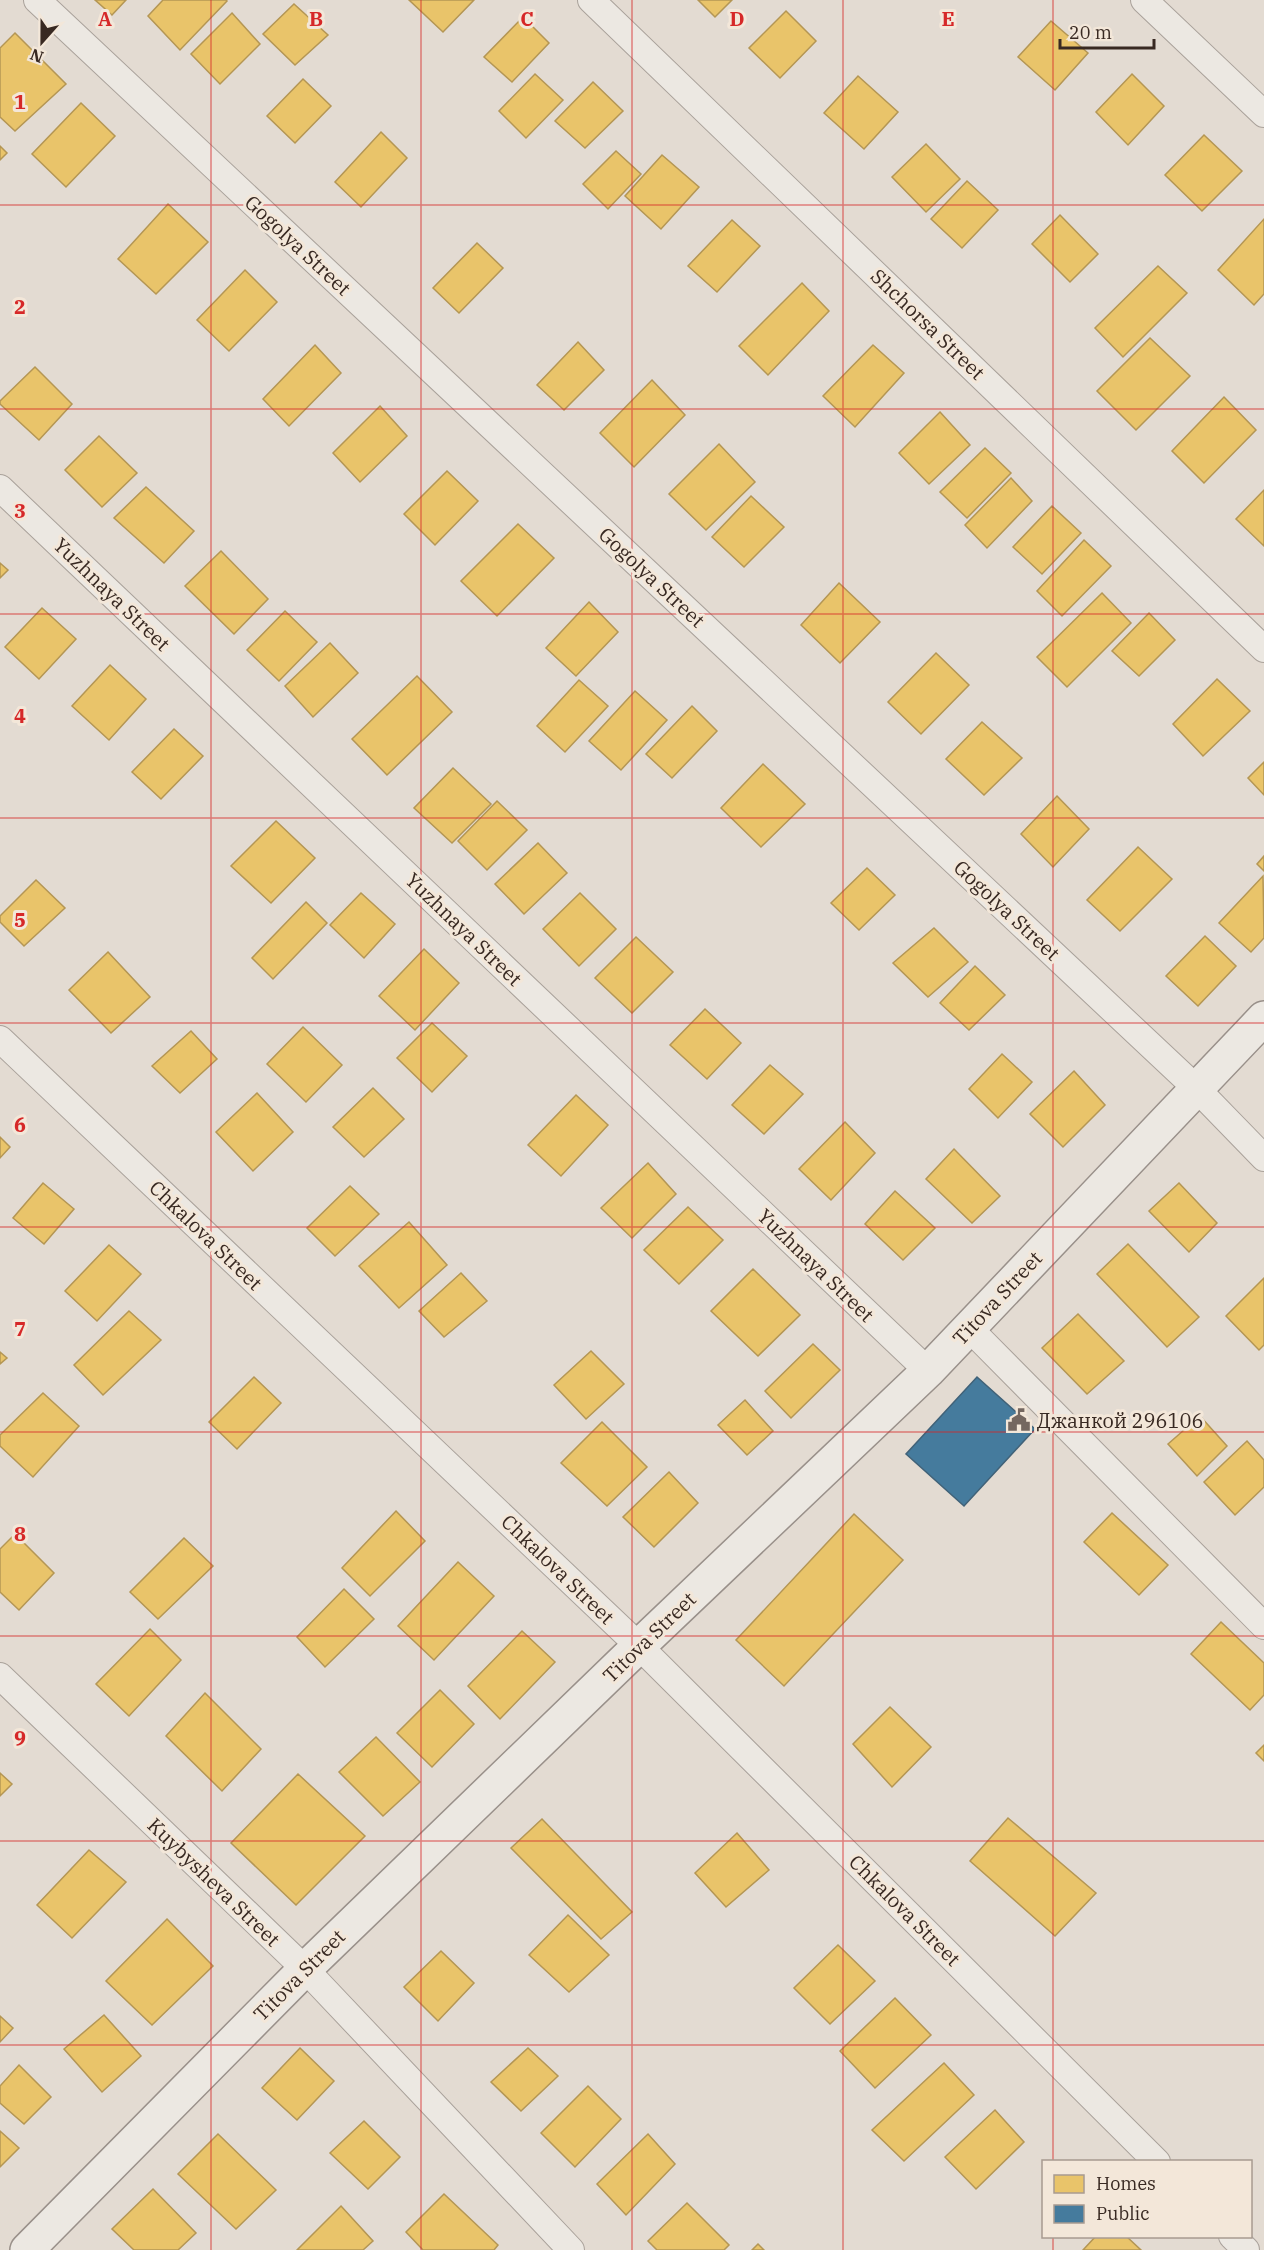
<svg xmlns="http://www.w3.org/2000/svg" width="1264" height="2250" viewBox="0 0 1264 2250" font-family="'IBM Plex Serif',serif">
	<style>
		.homes { fill: #e9c46a; stroke: #b49654; stroke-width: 1.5 }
		.public { fill: #457b9d; stroke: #416278; stroke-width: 1.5 }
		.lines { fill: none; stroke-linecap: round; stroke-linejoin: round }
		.street-casing { stroke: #a9a19a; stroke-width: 28 }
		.secondary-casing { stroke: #99908a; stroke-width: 36 }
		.street { stroke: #ece8e2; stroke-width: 26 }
		.secondary { stroke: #ece8e2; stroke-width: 33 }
		.grid { fill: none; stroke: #d62828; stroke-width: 1.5; stroke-opacity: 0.55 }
		.labels { text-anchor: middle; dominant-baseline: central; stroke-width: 6; stroke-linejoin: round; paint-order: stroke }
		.street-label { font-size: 20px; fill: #382922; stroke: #f3e7d9 }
		.poi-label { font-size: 20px; fill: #382922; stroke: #f3e7d9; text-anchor: start }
		.grid-label { font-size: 20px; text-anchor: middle; font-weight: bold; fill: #d62828; stroke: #f3e7d9; stroke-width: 6; stroke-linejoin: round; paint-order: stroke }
	</style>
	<rect width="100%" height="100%" fill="#e3dbd2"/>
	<!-- homes -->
	<g class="homes">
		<polygon points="95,0 126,0 112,15"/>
		<polygon points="163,0 226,0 227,1 180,50 148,16"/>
		<polygon points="409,0 474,0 443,32"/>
		<polygon points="698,0 732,0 715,17"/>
		<polygon points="294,4 328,35 295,65 263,34"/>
		<polygon points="786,11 816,41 780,78 749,48"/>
		<polygon points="232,13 260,44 220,84 191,54"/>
		<polygon points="523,17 549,43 512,82 484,57"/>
		<polygon points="1051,21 1088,53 1055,90 1018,57"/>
		<polygon points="15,33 66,84 15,131 0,117 0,48"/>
		<polygon points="535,74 563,100 526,138 499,111"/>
		<polygon points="1132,74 1164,106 1128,145 1096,112"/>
		<polygon points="858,76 898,112 864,149 824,113"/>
		<polygon points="303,79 331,106 295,143 267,116"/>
		<polygon points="593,82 623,111 585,148 555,121"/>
		<polygon points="81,103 115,136 66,187 32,154"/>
		<polygon points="381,132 407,158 361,207 335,182"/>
		<polygon points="1204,135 1242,171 1202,211 1165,175"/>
		<polygon points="926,144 960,179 926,212 892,177"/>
		<polygon points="0,146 7,153 0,160"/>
		<polygon points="616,151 641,174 608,209 583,184"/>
		<polygon points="662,155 699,187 661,229 625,196"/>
		<polygon points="967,181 998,210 962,248 931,219"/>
		<polygon points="168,204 208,242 156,294 118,259"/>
		<polygon points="1060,215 1098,254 1070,282 1032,244"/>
		<polygon points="1264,219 1264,294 1254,305 1218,270"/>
		<polygon points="732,220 760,246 717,292 688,266"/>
		<polygon points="477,243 503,268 459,313 433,288"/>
		<polygon points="1158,266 1187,293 1123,357 1095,328"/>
		<polygon points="245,270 277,302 229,351 197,320"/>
		<polygon points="802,283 829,311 768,375 739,346"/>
		<polygon points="1150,338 1190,376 1136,430 1097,391"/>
		<polygon points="578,342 604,370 564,410 537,385"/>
		<polygon points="315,345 341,373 289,426 263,399"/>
		<polygon points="873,345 904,373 855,427 823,396"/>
		<polygon points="35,367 72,404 39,440 0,404 0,401"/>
		<polygon points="652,380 685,415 634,467 600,433"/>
		<polygon points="1224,397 1256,430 1204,483 1172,451"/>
		<polygon points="380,406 407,436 360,482 333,453"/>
		<polygon points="940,412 970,445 929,484 899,453"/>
		<polygon points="99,436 137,473 102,507 65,470"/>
		<polygon points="719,444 755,482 706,530 669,494"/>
		<polygon points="985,448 1011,473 967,518 940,492"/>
		<polygon points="447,471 478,501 435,545 404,514"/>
		<polygon points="1011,478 1032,501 987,548 965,525"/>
		<polygon points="146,487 194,531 164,563 114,518"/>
		<polygon points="1264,490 1264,546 1236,519"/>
		<polygon points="751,496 784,527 744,567 712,537"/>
		<polygon points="1052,506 1081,533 1042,574 1013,547"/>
		<polygon points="518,524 554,558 497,616 461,581"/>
		<polygon points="1084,540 1111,566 1062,616 1037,591"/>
		<polygon points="221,551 268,599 234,634 185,586"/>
		<polygon points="0,563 8,570 0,578"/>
		<polygon points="839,583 880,622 840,663 801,625"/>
		<polygon points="1102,593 1131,623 1067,687 1037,657"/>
		<polygon points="589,602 618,632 576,676 546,648"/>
		<polygon points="42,608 76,639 39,679 5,647"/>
		<polygon points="285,611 317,642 279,681 247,650"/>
		<polygon points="1149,613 1175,640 1139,676 1112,651"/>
		<polygon points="330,643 358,673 313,717 285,686"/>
		<polygon points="936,653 969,685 921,734 888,702"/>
		<polygon points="110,665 146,699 109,740 72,706"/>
		<polygon points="417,676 452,712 387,775 352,739"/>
		<polygon points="1217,679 1250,711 1203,756 1173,724"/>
		<polygon points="579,680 608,706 565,752 537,726"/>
		<polygon points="635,691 667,720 621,770 589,741"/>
		<polygon points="692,706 717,731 672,778 646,754"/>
		<polygon points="982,722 1022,758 984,795 946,759"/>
		<polygon points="174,729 203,756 161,799 132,772"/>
		<polygon points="1264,762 1264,795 1248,778"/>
		<polygon points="763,764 805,804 761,847 721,808"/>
		<polygon points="453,768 491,804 452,843 414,808"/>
		<polygon points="1057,796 1089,829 1053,867 1021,834"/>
		<polygon points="497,801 527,830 487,870 458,841"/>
		<polygon points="276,821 315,858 271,903 231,866"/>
		<polygon points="538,843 567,873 524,914 495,884"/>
		<polygon points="1138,847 1172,879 1120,931 1087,900"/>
		<polygon points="1264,856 1264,871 1257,864"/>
		<polygon points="867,868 895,895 859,930 831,903"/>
		<polygon points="1263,876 1264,938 1251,952 1219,923"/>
		<polygon points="36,880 65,908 24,946 0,922 0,916"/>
		<polygon points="361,893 395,924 364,958 330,925"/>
		<polygon points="580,893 616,929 579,966 543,929"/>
		<polygon points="306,902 327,923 273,979 252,958"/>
		<polygon points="934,928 968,962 928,997 893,963"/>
		<polygon points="1205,936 1236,966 1198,1006 1166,976"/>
		<polygon points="636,937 673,972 632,1013 595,978"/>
		<polygon points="424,949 459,983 415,1030 379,996"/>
		<polygon points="108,952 150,997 111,1033 69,990"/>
		<polygon points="975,966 1005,995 969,1030 940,1003"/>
		<polygon points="705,1009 741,1043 707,1079 670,1045"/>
		<polygon points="432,1023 467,1056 432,1092 397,1058"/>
		<polygon points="303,1027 342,1065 306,1102 267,1064"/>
		<polygon points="191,1031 217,1059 180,1093 152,1066"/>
		<polygon points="1002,1054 1032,1082 998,1118 969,1089"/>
		<polygon points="770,1065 803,1094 764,1134 732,1105"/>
		<polygon points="1074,1071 1105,1105 1063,1147 1030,1114"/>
		<polygon points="373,1088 404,1119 364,1157 333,1127"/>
		<polygon points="257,1093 293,1132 253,1171 216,1132"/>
		<polygon points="576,1095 608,1125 561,1176 528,1145"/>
		<polygon points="845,1122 875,1153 831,1200 799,1169"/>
		<polygon points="0,1137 10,1147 0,1158"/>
		<polygon points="954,1149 1000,1196 972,1223 926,1179"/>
		<polygon points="648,1163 676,1194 632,1238 601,1208"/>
		<polygon points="43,1183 74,1209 44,1244 13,1218"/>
		<polygon points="1179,1183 1217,1223 1189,1252 1149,1211"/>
		<polygon points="350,1186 379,1214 335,1256 307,1228"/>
		<polygon points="895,1191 935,1228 903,1260 865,1224"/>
		<polygon points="688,1207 723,1240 679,1284 644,1250"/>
		<polygon points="409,1222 447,1265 399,1308 359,1266"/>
		<polygon points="1128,1244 1199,1317 1167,1347 1097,1274"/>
		<polygon points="109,1245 141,1274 97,1321 65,1291"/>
		<polygon points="753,1269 800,1315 758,1356 711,1311"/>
		<polygon points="461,1273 487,1301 444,1337 419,1311"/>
		<polygon points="1264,1278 1264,1345 1259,1350 1226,1316"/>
		<polygon points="129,1311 161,1340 103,1395 74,1365"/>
		<polygon points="1078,1314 1124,1361 1087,1394 1042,1348"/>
		<polygon points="813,1344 840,1370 791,1418 765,1391"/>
		<polygon points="591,1351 624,1384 586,1419 554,1385"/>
		<polygon points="0,1352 7,1358 0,1364"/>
		<polygon points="254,1377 281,1403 237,1449 209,1422"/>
		<polygon points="43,1393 79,1426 33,1477 0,1446 0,1435"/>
		<polygon points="745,1400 773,1431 747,1455 718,1425"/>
		<polygon points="1200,1416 1227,1446 1197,1476 1168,1444"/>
		<polygon points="602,1422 647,1467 607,1506 561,1463"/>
		<polygon points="1247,1441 1264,1460 1264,1487 1235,1515 1204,1482"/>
		<polygon points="669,1472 698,1503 654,1547 623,1517"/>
		<polygon points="396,1511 425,1541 370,1596 342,1568"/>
		<polygon points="1112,1513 1168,1565 1139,1595 1084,1542"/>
		<polygon points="854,1514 903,1560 784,1686 736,1640"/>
		<polygon points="15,1534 54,1573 19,1610 0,1592 0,1549"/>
		<polygon points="184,1538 213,1566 158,1619 130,1592"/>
		<polygon points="458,1562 494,1596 434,1660 398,1626"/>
		<polygon points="344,1589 374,1619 325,1667 297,1637"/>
		<polygon points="1221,1622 1264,1663 1264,1695 1250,1710 1191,1654"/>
		<polygon points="150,1629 181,1660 129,1716 96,1684"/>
		<polygon points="522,1631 555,1662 500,1719 468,1686"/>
		<polygon points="440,1690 474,1724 432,1767 397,1733"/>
		<polygon points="205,1693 261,1749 222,1791 166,1736"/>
		<polygon points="890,1707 931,1747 892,1787 853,1744"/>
		<polygon points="376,1737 420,1782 383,1816 339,1772"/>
		<polygon points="1264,1745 1264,1761 1256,1753"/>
		<polygon points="0,1773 12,1784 0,1796"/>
		<polygon points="298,1774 365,1836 296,1905 231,1843"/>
		<polygon points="1008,1818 1096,1893 1055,1936 970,1861"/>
		<polygon points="542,1819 632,1912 601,1939 511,1848"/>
		<polygon points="737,1833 769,1870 726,1907 695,1873"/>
		<polygon points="89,1850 126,1882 72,1938 37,1905"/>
		<polygon points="568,1915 609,1955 569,1992 529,1955"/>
		<polygon points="167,1919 213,1966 152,2025 106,1981"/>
		<polygon points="838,1945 875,1981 830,2024 794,1988"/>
		<polygon points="441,1951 474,1983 438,2021 404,1987"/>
		<polygon points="895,1998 931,2035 875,2088 840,2051"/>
		<polygon points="104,2015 141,2056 102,2092 64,2049"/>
		<polygon points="0,2016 13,2028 0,2042"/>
		<polygon points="300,2048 334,2081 297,2120 262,2088"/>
		<polygon points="528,2048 558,2076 521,2111 491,2082"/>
		<polygon points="944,2063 974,2095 904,2161 872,2130"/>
		<polygon points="19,2065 51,2097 24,2124 0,2103 0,2086"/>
		<polygon points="588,2086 621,2119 575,2167 541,2133"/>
		<polygon points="995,2110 1024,2142 976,2189 945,2157"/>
		<polygon points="364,2121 400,2157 368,2189 330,2153"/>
		<polygon points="0,2131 19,2148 0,2167"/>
		<polygon points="218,2134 276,2190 236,2229 178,2174"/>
		<polygon points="648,2134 675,2164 626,2215 597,2184"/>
		<polygon points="153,2189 196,2233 178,2250 134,2250 112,2229"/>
		<polygon points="444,2194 498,2245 494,2250 423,2250 406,2232"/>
		<polygon points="687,2203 729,2245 724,2250 657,2250 648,2241"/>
		<polygon points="341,2206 373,2241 363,2250 297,2250"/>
		<polygon points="1096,2236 1126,2236 1141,2250 1083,2250"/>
		<polygon points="758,2244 764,2250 752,2250"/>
	</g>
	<!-- public -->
	<polygon class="public" points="977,1377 1035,1429 964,1506 906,1454"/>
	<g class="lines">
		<!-- street casing -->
		<g class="street-casing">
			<g id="street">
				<polyline points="37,0 1196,1088 1264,1158"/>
				<polyline points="591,0 1264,649"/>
				<polyline points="1144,0 1264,114"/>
				<polyline points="0,488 928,1371"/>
				<polyline points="0,1039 639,1646 1157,2162"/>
				<polyline points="969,1328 1264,1626"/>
				<polyline points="0,1676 305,1969 571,2250"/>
				<polyline points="1232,2236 1246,2250"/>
			</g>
		</g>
		<!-- secondary casing -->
		<g class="secondary-casing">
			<polyline id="secondary" points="27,2250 305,1969 639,1646 928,1371 1264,1018"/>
		</g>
		<!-- street -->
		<use href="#street" class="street"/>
		<!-- secondary -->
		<use href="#secondary" class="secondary"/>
	</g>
	<!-- grid -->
	<path class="grid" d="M211,0v2250M421,0v2250M632,0v2250M843,0v2250M1053,0v2162M0,205h1264M0,409h1264M0,614h1264M0,818h1264M0,1023h1264M0,1227h1264M0,1432h1264M0,1636h1264M0,1841h1264M0,2045h1264M1053,2236v14"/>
	<!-- icons -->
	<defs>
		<g id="civic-bare" transform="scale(1.8)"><path d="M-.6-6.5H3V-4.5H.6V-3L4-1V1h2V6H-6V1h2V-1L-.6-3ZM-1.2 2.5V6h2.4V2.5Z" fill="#746760" stroke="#f3e7d9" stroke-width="2.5" paint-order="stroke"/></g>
	</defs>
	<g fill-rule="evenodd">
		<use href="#civic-bare" x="1019" y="1420"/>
	</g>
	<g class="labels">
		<!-- street labels -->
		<g class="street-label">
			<text transform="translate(298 245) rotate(43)">Gogolya Street</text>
			<text transform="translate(928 324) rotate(44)">Shchorsa Street</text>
			<text transform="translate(652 577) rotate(43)">Gogolya Street</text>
			<text transform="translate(112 594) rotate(44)">Yuzhnaya Street</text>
			<text transform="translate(1007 910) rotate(43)">Gogolya Street</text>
			<text transform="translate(464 929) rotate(44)">Yuzhnaya Street</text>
			<text transform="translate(206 1235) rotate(44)">Chkalova Street</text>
			<text transform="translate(816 1265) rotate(44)">Yuzhnaya Street</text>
			<text transform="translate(997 1298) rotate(-47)">Titova Street</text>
			<text transform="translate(558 1569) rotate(44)">Chkalova Street</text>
			<text transform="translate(649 1637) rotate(-44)">Titova Street</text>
			<text transform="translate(214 1882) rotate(44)">Kuybysheva Street</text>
			<text transform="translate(905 1910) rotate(45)">Chkalova Street</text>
			<text transform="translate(299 1975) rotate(-45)">Titova Street</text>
		</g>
		<!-- poi labels -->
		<g class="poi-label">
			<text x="1037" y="1420">Джанкой 296106</text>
		</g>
	</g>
	<g class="grid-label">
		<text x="105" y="26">A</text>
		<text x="316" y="26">B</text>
		<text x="527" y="26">C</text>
		<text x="737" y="26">D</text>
		<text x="948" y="26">E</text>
		<text x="20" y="109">1</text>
		<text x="20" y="314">2</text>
		<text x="20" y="518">3</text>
		<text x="20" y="723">4</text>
		<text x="20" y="927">5</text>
		<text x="20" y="1132">6</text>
		<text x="20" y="1336">7</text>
		<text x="20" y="1541">8</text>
		<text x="20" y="1745">9</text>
	</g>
	<!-- legend -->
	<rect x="1042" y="2160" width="210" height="78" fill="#f3e7d9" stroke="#a89b90" stroke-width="1.5"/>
	<rect x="1054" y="2175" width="30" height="18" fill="#e9c46a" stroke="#a89b90" stroke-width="1.5"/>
	<text x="1096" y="2190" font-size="18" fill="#382922">Homes</text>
	<rect x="1054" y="2205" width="30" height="18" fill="#457b9d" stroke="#a89b90" stroke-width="1.5"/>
	<text x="1096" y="2220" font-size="18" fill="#382922">Public</text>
	<!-- north arrow -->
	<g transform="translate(42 42) rotate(201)" stroke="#f3e7d9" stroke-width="4.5" paint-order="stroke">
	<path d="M0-4.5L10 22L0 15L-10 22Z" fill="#382922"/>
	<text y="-9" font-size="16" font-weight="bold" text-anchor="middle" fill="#382922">N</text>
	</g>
	<!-- scale -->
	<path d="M1060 39v9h94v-9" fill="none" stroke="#382922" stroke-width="3"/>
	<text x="1069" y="39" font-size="18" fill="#382922" stroke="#f3e7d9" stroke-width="4.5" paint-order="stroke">20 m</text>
</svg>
